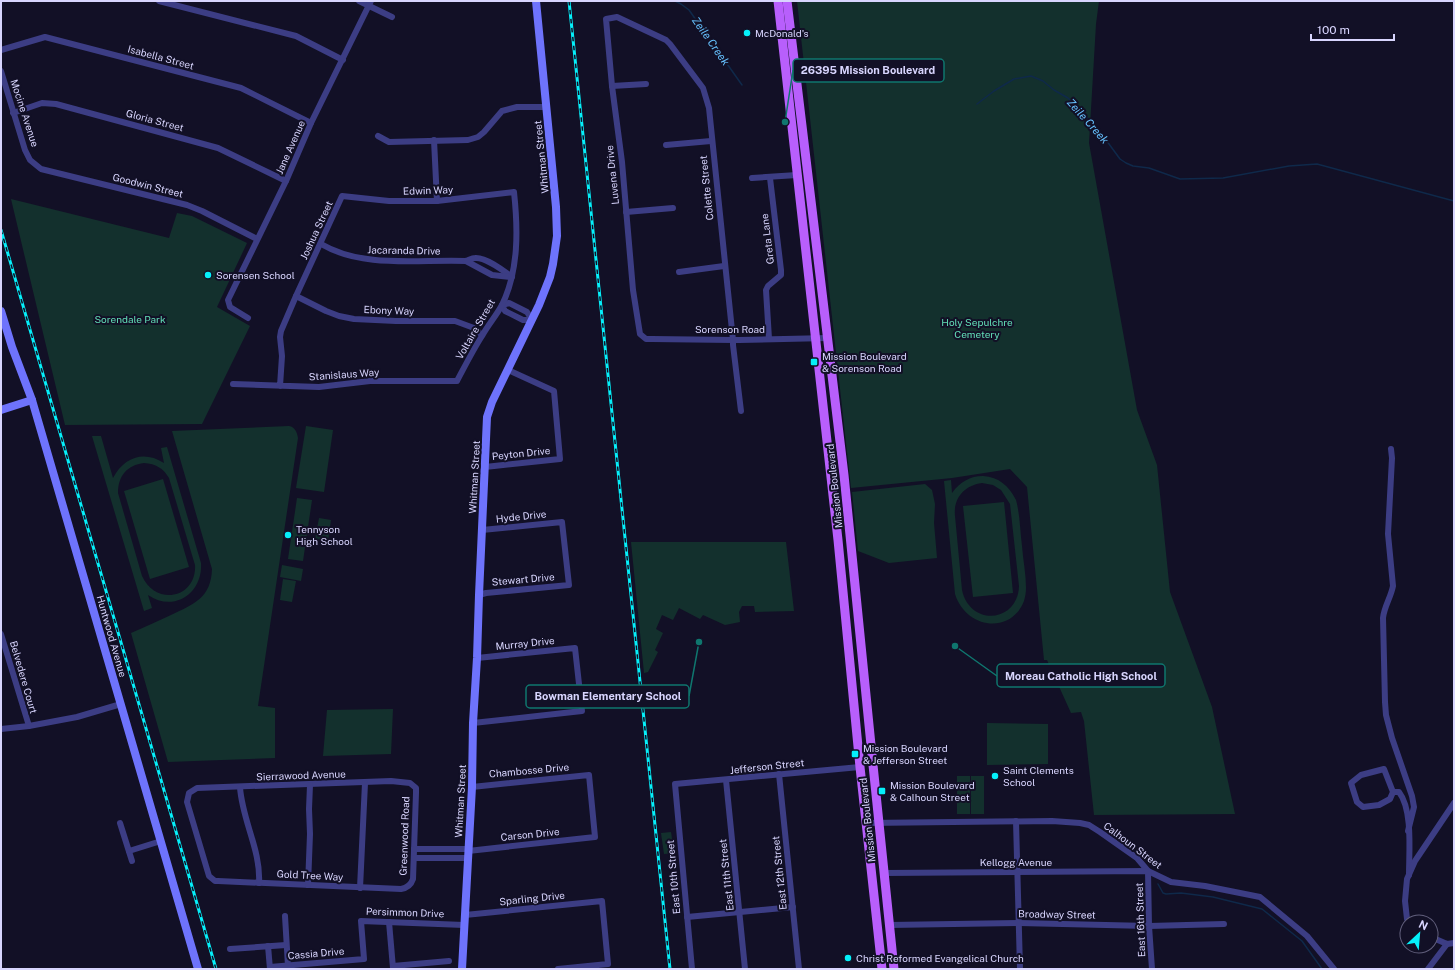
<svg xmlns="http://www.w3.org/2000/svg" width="1455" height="970" viewBox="0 0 1455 970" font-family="'Public Sans',sans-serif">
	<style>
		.green { fill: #13302d; fill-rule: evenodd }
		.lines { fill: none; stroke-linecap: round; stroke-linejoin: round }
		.stream { stroke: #0f294a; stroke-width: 1.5 }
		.street { stroke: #3c3d84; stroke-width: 6 }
		.secondary { stroke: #6e73fc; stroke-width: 8 }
		.primary { stroke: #b85ffc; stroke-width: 9 }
		.rail-casing { stroke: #05f0fa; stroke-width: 3 }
		.rail { stroke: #121026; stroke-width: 1.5; stroke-dasharray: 4.5; stroke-linecap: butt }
		.poi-dot { fill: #05f0fa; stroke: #121026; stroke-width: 1.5 }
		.labels { text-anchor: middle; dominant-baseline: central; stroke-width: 4; stroke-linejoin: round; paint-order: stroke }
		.poi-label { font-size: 10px; fill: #d8d5fe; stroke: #121026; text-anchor: start }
		.street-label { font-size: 10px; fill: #d8d5fe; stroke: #121026 }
		.park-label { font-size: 10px; fill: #62deb7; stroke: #121026 }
		.water-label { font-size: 11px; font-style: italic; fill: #65bffc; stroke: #121026 }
		.leader { fill: none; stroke: #0f766e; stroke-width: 1.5 }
		.callout-dot { fill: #0f766e; stroke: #121026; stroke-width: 1.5 }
		.callout { fill: #121026; stroke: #0f766e; stroke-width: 1.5 }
		.callout-label { font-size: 11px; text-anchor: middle; font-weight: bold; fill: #d8d5fe }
	</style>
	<rect width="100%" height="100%" fill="#121026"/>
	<!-- green -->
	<g class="green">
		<polygon points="797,1 1099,1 1096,24 1089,143 1137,410 1157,465 1170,592 1212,707 1235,814 1094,815 1084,721 1081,712 1071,713 1047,660 1044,660 1027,487 1010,469 952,478 851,488"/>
		<polygon points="11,199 169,238 177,213 192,216 247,243 217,307 250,326 202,424 65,425"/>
		<path d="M289,426c6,1 8,6 9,12l-40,268 17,2v50l-107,4 -37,-129c14,-6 27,-12 40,-18 23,-11 40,-17 41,-46l-40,-138z"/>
		<polygon points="306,426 333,430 324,492 296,488"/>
		<path d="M92,436h9l12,42c11,-21 31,-28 51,-15l-3,-15 6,-1 34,116c2,30 -27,50 -53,32l4,13 -8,3zM144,463c12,1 19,5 25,15l26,87c2,33 -39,42 -53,11l-24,-83c0,-17 9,-28 26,-30z"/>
		<path d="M983,476c16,1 26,10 33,24 4,14 4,31 6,46 1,14 4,28 4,42 0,5 -1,9 -2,13 -13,34 -58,28 -69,-7l-11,-113 7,-1 1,13c8,-11 18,-17 31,-17zM982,483l11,2 8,5 9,14 9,82c-1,37 -49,41 -57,4l-7,-74c-2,-18 10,-31 27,-33z"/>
		<polygon points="163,479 189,567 150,579 124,491"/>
		<polygon points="925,484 932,490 935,504 934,523 937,558 889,563 858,551 852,492"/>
		<polygon points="297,498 312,500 303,561 288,559"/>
		<polygon points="1004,502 1013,593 973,597 963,506"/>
		<polygon points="319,518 331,520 328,541 315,539"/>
		<polygon points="631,542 786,542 794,611 755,612 754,606 742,606 739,612 740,622 725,625 703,615 700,619 679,608 673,620 662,615 656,629 663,633 655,650 658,652 648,672 644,673"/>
		<polygon points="282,565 303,569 301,581 280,577"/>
		<polygon points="283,579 296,581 292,602 280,600"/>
		<polygon points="393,709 391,754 323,756 327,710"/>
		<polygon points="987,723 1048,724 1048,764 987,765"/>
		<rect x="957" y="776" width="13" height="38"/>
		<rect x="971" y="776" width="13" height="38"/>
		<polygon points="671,832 674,853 664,854 661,833"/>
	</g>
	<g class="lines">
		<!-- stream -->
		<g class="stream">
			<polyline points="675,1 681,4 689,10 742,85"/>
			<polyline points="977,104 994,91 1014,79 1031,76 1043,81 1054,90 1068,98 1098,129 1120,159 1126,163 1133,166 1149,168 1180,179 1223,178 1289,166 1317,164 1454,201"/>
			<polyline points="1158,884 1163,893 1166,894 1181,893 1213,897 1262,909 1302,941 1322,969"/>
		</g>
		<!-- street -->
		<g class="street">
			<polyline points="159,1 296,36 343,60"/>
			<polyline points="359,1 392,17"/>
			<polyline points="1,50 45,37 241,88 311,123"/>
			<polyline points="1,71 25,150 30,160 41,169 187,205 202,211 257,239"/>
			<polyline points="612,86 646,84"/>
			<polyline points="13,113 42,103 56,104 218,148 286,181"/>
			<polyline points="378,136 389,142 468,140 478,137 484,132 502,111 517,107 546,107"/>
			<polyline points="434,140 437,201"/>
			<polyline points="666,145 711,141"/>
			<polyline points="752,178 797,175"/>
			<polyline points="626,212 673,208"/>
			<path d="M321,244c43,25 98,15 145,17 3,-1 6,-3 9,-3 11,-1 29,13 37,19"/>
			<polyline points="466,261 492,275 511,277"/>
			<polyline points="679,272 724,266"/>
			<polyline points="296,296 326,311 339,316 354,319 396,321 455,321 474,328 482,335"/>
			<polygon points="509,303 527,312 532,320 523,320 505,311 502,305"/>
			<polyline points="248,318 230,307 228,300 286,181 311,123 371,1"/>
			<polyline points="769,339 766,290 768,286 781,275 781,270 770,178"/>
			<path d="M233,384l86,3 51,-6h87c8,-15 16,-31 25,-45 6,-11 14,-20 20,-31 17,-35 16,-76 12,-113l-77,9h-48l-47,-5 -46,100 -15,35 -1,6 2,19 -2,30"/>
			<polyline points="741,411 733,345 733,340 709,108 703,88 670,44 666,40 617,17 606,19 612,86 622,162 633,290 640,334 646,339 652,339 733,340 739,340 828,338"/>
			<path d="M1391,449l1,9 -4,76 5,52c-2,11 -9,21 -10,32l2,84 1,13 6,23 20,58 2,11 -6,24"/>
			<polyline points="485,467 560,459 554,391 508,370"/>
			<polyline points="479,595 486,593 569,585 562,522 482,530"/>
			<polyline points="1,634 29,726"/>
			<polyline points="473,723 582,711 575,648 477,658"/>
			<polyline points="1,729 29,726 77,717 121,704"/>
			<polyline points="779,774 799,969"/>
			<polyline points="726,780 745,969"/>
			<path d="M391,781l19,2 6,5v5l-3,86c-2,6 -6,9 -12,10l-183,-8h-3l-6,-5 -22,-74 2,-9 8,-5z"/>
			<path d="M240,787c2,33 21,63 19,96"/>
			<path d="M1393,792l-3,7 -11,6 -16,2 -6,-5 -6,-19 10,-8 23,-6 9,23h6c14,18 10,60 10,83"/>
			<polyline points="1016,821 1020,969"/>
			<polyline points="120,823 132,861"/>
			<polyline points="866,823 1052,821 1080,823 1089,825 1100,832 1137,858 1148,871 1171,882 1205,886 1260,897 1307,936 1334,969"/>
			<polyline points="414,849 468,849"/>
			<polyline points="129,851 161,841"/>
			<polyline points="468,851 595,837 589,775 472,787"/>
			<polyline points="414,858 467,858"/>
			<polyline points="884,873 1148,871 1149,926 1152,969"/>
			<polyline points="308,885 310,834 309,809 310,785"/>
			<polyline points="360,888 365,783"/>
			<polyline points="465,915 602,901 608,964 558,969"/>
			<polyline points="285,916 288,966"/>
			<polyline points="687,917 793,907"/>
			<polyline points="389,922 393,968"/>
			<polyline points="1410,922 1407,919 1405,901 1407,879 1415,861 1454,803"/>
			<polyline points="889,925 1019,923 1149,926 1224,924"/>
			<polyline points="1431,937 1447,944 1454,943"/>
			<polyline points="268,946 270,969"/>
			<polyline points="230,949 286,945"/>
			<polyline points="393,966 449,961"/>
			<polyline points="270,967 364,959 361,921 464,925"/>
			<polyline points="692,969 675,784 860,767"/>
			<polyline points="1428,969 1447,944"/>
		</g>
		<!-- secondary -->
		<g class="secondary">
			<polyline points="1,311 12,347 32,400 198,969"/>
			<polyline points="1,410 32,400"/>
			<polyline points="462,969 472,787 473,723 477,658 479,595 487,417 492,402 539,305 550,277 553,264 557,236 556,207 536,1"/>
		</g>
		<!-- primary -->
		<g class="primary">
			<polyline points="778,1 838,540 860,767 882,969"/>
			<polyline points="787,1 844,475 873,765 894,969"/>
		</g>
		<!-- rail casing -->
		<g class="rail-casing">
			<g id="rail">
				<polyline points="569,1 670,969"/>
				<polyline points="1,230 216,969"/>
			</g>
		</g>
		<!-- rail -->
		<use href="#rail" class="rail"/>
	</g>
	<!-- markers -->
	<g class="poi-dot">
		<circle cx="747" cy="33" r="4"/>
		<circle cx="208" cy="275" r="4"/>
		<rect x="810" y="358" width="8" height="8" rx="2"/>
		<circle cx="288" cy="535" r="4"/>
		<rect x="851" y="750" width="8" height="8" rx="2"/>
		<circle cx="995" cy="776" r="4"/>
		<rect x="878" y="787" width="8" height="8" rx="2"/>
		<circle cx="848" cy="958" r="4"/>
	</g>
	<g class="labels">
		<!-- poi labels -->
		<g class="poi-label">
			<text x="755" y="33">McDonald's</text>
			<text x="216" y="275">Sorensen School</text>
			<text x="822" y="356">Mission Boulevard<tspan x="822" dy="12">&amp; Sorenson Road</tspan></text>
			<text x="296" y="529">Tennyson<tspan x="296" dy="12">High School</tspan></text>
			<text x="863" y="748">Mission Boulevard<tspan x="863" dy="12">&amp; Jefferson Street</tspan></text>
			<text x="1003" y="770">Saint Clements<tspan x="1003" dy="12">School</tspan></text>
			<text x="890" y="785">Mission Boulevard<tspan x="890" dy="12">&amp; Calhoun Street</tspan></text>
			<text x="856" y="958">Christ Reformed Evangelical Church</text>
		</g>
		<!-- street labels -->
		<g class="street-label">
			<text transform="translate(161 57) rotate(15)">Isabella Street</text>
			<text transform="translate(25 113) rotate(72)">Mocine Avenue</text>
			<text transform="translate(155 120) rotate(15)">Gloria Street</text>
			<text transform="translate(290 147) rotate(-66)">Jane Avenue</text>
			<text transform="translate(541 157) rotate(-96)">Whitman Street</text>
			<text transform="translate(612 175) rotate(-96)">Luvena Drive</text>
			<text transform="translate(148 185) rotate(14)">Goodwin Street</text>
			<text transform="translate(706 188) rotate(-96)">Colette Street</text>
			<text transform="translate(428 190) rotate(-2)">Edwin Way</text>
			<text transform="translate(316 230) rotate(-65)">Joshua Street</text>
			<text transform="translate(767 239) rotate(-97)">Greta Lane</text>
			<text transform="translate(404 250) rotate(1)">Jacaranda Drive</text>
			<text transform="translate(389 310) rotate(2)">Ebony Way</text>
			<text transform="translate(475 329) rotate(-60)">Voltaire Street</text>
			<text x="730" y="329">Sorenson Road</text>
			<text transform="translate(344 374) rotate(-4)">Stanislaus Way</text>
			<text transform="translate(521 453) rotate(-6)">Peyton Drive</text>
			<text transform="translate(474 477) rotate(-87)">Whitman Street</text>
			<text transform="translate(834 486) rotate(-96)">Mission Boulevard</text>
			<text transform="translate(521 516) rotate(-6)">Hyde Drive</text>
			<text transform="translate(523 579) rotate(-5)">Stewart Drive</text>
			<text transform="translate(112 636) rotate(74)">Huntwood Avenue</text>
			<text transform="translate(525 643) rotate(-6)">Murray Drive</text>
			<text transform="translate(24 677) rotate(74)">Belvedere Court</text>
			<text transform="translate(767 766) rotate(-6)">Jefferson Street</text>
			<text transform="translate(529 770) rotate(-5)">Chambosse Drive</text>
			<text transform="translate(301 775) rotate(-2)">Sierrawood Avenue</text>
			<text transform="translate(460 801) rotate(-87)">Whitman Street</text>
			<text transform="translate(867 820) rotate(-96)">Mission Boulevard</text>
			<text transform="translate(530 834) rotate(-6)">Carson Drive</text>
			<text transform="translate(404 836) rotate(-88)">Greenwood Road</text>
			<text transform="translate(1133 845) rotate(37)">Calhoun Street</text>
			<text x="1016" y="862">Kellogg Avenue</text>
			<text transform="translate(779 873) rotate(-96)">East 12th Street</text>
			<text transform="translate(310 875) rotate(3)">Gold Tree Way</text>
			<text transform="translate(726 875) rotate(-96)">East 11th Street</text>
			<text transform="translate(673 877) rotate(-95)">East 10th Street</text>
			<text transform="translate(532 898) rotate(-6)">Sparling Drive</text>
			<text transform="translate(405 912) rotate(2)">Persimmon Drive</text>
			<text transform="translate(1057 914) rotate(1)">Broadway Street</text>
			<text transform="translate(1140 920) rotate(-92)">East 16th Street</text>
			<text transform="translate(316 953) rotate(-5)">Cassia Drive</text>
		</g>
		<!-- park labels -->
		<g class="park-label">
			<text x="130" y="319">Sorendale Park</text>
			<text x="977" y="322">Holy Sepulchre<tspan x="977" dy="12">Cemetery</tspan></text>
		</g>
		<!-- water labels -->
		<g class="water-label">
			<text transform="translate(711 41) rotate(55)">Zeile Creek</text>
			<text transform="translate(1088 121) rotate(48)">Zeile Creek</text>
		</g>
	</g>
	<!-- callouts -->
	<path class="leader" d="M785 122L793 70M955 646L997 676M699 642L689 696"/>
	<g class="callout-dot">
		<circle cx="785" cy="122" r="4"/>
		<circle cx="955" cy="646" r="4"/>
		<circle cx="699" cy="642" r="4"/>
	</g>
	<g class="callout">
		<rect x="793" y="59" width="151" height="23" rx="4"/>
		<rect x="997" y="664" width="168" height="23" rx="4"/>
		<rect x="526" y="685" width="163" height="23" rx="4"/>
	</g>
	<g class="callout-label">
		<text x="868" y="74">26395 Mission Boulevard</text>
		<text x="1081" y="680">Moreau Catholic High School</text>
		<text x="608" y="700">Bowman Elementary School</text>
	</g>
	<!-- border -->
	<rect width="1455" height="970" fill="none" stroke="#d8d5fe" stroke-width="4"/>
	<!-- north arrow -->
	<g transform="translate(1419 934) rotate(26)"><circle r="19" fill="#121026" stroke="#615f7c"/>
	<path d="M0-3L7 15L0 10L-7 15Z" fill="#05f0fa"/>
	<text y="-6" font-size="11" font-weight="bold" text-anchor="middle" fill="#d8d5fe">N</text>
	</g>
	<!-- scale -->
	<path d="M1311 34v6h83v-6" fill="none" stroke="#d8d5fe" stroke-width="2"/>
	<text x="1317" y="34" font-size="12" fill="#d8d5fe" stroke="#121026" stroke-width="3" paint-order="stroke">100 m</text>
</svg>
